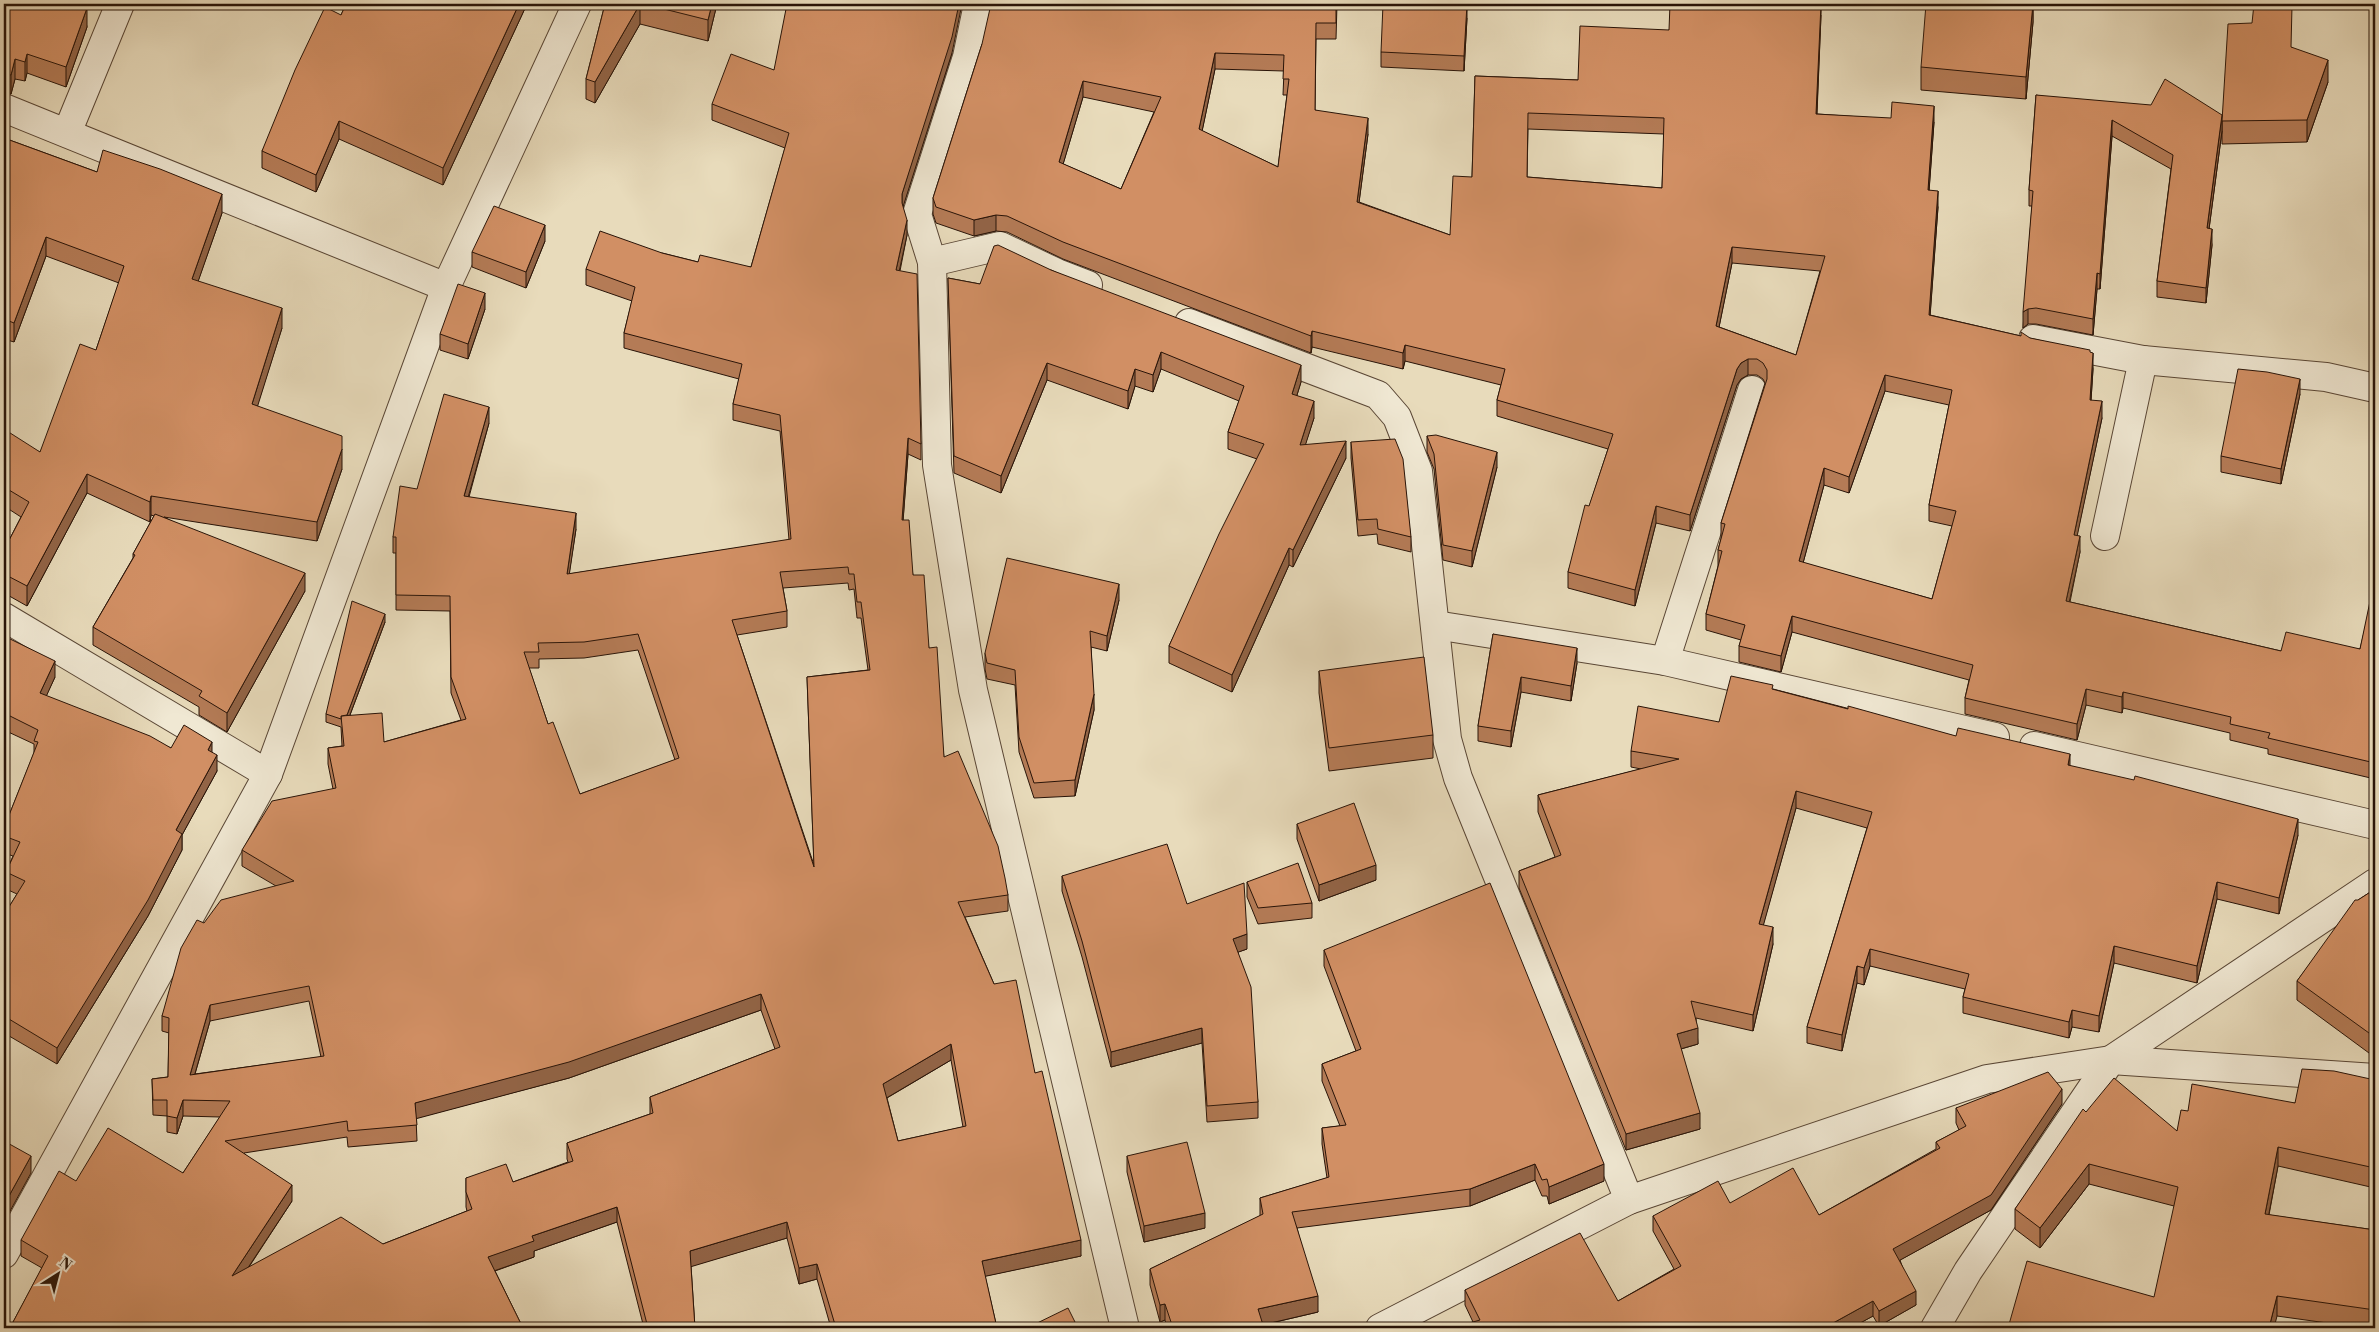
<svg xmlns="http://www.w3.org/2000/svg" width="2379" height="1332" viewBox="0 0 2379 1332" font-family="'Libre Bodoni',serif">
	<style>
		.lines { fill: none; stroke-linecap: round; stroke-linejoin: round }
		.minor-casing { stroke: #594635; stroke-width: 30 }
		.minor { stroke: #f0e8d3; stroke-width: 28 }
		.wall { fill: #b47b56; stroke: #291408; fill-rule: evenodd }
		.shaded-wall { fill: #926446; stroke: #291408 }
		.building { fill: #d18f64; stroke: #291408; fill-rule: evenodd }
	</style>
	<rect width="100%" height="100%" fill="#e8dbbb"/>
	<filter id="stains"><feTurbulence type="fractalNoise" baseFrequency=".004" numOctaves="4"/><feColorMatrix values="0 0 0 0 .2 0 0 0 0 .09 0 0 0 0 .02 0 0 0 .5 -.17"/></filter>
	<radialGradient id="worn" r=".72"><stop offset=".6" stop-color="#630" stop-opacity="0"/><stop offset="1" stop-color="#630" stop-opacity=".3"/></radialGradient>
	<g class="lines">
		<!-- minor casing -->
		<g class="minor-casing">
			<g id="minor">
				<polyline points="978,4 967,57 917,214 932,262 937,465 973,690 1125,1328"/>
				<polyline points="4,108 446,287"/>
				<polyline points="67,133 120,4"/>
				<polyline points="932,262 1000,246 1057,273 1088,285"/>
				<polyline points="1189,323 1378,395 1397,417 1418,471 1447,739 1458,778 1629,1200"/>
				<polyline points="2033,339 2143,360 2326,377 2375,388"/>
				<polyline points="2105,536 2143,360"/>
				<polyline points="4,617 268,774"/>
				<polyline points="1435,625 1665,661 1995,737"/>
				<polyline points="1665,661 1752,390"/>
				<polyline points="2034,746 2375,825"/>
				<polyline points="4,1254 268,774 446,287 577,4"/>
				<polyline points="1380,1328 1629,1200 1987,1079 2111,1060 2375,1078"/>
				<polyline points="1935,1328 1968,1271 2111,1060 2375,883"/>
			</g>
		</g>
		<!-- minor -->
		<use href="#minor" class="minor"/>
	</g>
	<!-- wall -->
	<g class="wall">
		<polygon points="4,4 84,4 83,7 87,27 66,87 27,73 25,81 15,79 11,94 4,93"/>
		<polygon points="346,4 527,4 443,185 339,139 316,192 262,168 262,151 341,15"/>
		<polygon points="605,4 717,4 708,41 640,24 595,103 586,99 586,79"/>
		<path d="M1337,4l-1,35h-20l-1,71 53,24 -9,68 91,33 22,-58 3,-101 103,4 91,-50 152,-15 -4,99 117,8 -5,68 9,17 -8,108 160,37 3,17 -2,31 11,18 -25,117 3,17 -10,50 211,49 79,-2 15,-62v192l-107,-25v-5l-38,-9v-7l-107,-25 -1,5 -36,-8 -9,35 -112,-26v-16l4,-18 -177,-48 -11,40 -42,-10v-16l2,-6 -35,-10v-16l12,-48v-16l3,-11v-16l44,-140 -2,-4 -6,-4h-9l-7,4 -4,6 -47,146 -34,-8 -21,83 -67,-18v-16l40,-123 -111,-33v-16l4,-15 -96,-24 -2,8 -91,-22 -1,6 -248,-94 -56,-27 -11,-1 -22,5 -38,-13 -3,-9v-16l49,-154zM1215,69l69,2 -1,24h4l-9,72 -76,-36zM1083,97l71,15 -33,77 -58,-25zM1528,129l136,5 -2,54 -135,-11zM1732,263l88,8 -24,84 -77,-28zM1885,391l64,14 -20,100v16l23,5 -20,73 -129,-36 21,-78 25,8z"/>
		<polygon points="2033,4 2033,22 2026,99 1921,90 1921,67"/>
		<polygon points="1467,18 1464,71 1381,67 1381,52"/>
		<polygon points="2292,47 2328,82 2307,142 2222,144 2222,121"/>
		<path d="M952,53l-49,153 4,29 -7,36 21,173v16l-13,-6 -5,66 10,55 16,73 15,109 64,138v16l-43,6 29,67 41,89 46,183 -96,20 12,52h-166l-14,-49 -18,5 -12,-46 -96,28 4,62h-51l-27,-106 -83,29v6l-39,14 28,57h-511v-4l30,-56 -21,-12v-16l55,-59 107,-8 37,-56 -37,-1 -6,18 -10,-2v-16l-14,-1 -1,-36 16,-2 1,-44 -7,-2v-15l42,-93 72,-37 -34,-20v-16l91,-61 -5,-25v-16l14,-2 -1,-19 -15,-5v-8l59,-92 -35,93 34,27 77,-22 -10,-27 -1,-82 -54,-1v-57h-3v-16l24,-48 72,-66 -20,74 107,32 -7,45 220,-34 -9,-109 -47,-11v-16l6,-25 -115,-31v-15l8,-32 -46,-16v-16l76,-16 36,9 53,5 34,-119 -73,-28v-16l62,-34zM848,583l1,7 5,-1 3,29h4l7,52 -61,7 7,188 -77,-230 50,-8v-16l-4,-23zM638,650l37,110 -95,34 -32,-70 -19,-56h10v-9l45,-1zM309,1001l12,56 -126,17 15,-53zM761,1010l14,39 -125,48v17l-83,29v16l1,3 -55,20 -47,-4v29l1,4 -84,33 -134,23 43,-66 -48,-48 103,-16 1,10 69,-6 -1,-23 153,-40zM951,1060l12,67 -65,14 -11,-43z"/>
		<polygon points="2036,95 2222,131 2209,229 2212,245 2206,303 2157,297 2157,281 2171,169 2112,136 2100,289 2097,289 2093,335 2036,324 2028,324 2023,328 2032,206 2029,206 2029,190"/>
		<polygon points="4,138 97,172 222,213 198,281 282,328 257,406 342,469 317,541 164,517 305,591 227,732 199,715 199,707 93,645 93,627 133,558 133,554 154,516 151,515 150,522 87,493 27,606 4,593 4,550 21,517 4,506 4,436 40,452 96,350 119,283 46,256 14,342 4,339"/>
		<polygon points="545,241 526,288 472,267 472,252"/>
		<polygon points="1051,270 1301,382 1297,395 1314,418 1305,445 1346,458 1293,567 1289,565 1232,692 1169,663 1169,646 1257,459 1228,449 1228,432 1239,401 1161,369 1153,392 1135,386 1128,409 1047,380 1001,493 954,473 948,278 980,284"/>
		<polygon points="485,309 468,359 440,350 440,334"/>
		<polygon points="2300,394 2281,484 2221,472 2221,456"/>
		<polygon points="1427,436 1497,467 1472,567 1443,560 1434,469 1427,452"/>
		<polygon points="1351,442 1411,537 1411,552 1378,544 1377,534 1358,536 1351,458"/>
		<polygon points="1119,600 1107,651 1091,647 1094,710 1075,796 1034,798 1019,752 1015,685 987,679 985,669 985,653"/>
		<polygon points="1493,634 1577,663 1571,701 1521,692 1511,747 1478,741 1478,726"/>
		<polygon points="4,636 55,677 46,696 171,748 212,752 217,771 182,835 182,850 148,916 57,1064 4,1033 4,915 17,894 6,889 6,872 13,856 4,853 4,828 34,753 34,744 4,730"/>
		<polygon points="1319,671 1433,735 1433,758 1329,771 1319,693"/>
		<polygon points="1773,689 2070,766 2298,835 2279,914 2217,899 2197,983 2114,963 2099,1032 2072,1027 2069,1038 1963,1013 1963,997 1965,989 1870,966 1864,985 1857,983 1842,1051 1807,1043 1807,1027 1867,828 1796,808 1763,925 1773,944 1753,1031 1696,1018 1698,1044 1681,1049 1700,1129 1626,1150 1519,888 1519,871 1555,857 1538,812 1538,795 1641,769 1631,767 1631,751 1719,722"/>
		<polygon points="1297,824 1376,880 1319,901 1297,839"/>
		<polygon points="1062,876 1187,904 1247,949 1238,952 1258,1102 1258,1118 1207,1122 1202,1043 1111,1067 1082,957 1062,891"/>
		<polygon points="1247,882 1312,903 1312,918 1258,924 1247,897"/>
		<polygon points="2375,889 2375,1051 2369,1053 2297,1000 2297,981 2358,900"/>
		<polygon points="1324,950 1604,1181 1549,1204 1547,1196 1542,1196 1535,1180 1470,1206 1297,1228 1318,1312 1263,1325 1264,1328 1167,1328 1165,1320 1160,1322 1150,1285 1150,1269 1260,1216 1260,1198 1327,1178 1322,1144 1322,1128 1340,1126 1322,1081 1322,1064 1356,1051 1324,966"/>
		<polygon points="2375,1080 2375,1188 2278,1166 2269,1215 2375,1230 2375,1328 2363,1328 2277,1316 2174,1206 2089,1184 2040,1248 2015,1229 2015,1209 2086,1112 2177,1131 2188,1111 2295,1103"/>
		<polygon points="2062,1104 1991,1210 1900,1260 1916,1305 1879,1326 1873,1316 1851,1328 1452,1328 1473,1322 1465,1305 1465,1290 1618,1301 1674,1269 1653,1231 1653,1216 1730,1203 1819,1215 1936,1149 1936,1142 1959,1130 1956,1123 1956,1108"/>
		<polygon points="1127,1156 1205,1228 1144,1242 1127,1172"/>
	</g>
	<!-- shaded-wall -->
	<g class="shaded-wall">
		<polygon points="79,4 84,4 78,24"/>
		<polygon points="519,4 527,4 443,185 443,168"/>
		<polygon points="640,4 640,24 595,103 595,82"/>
		<polygon points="712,4 717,4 708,41 708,20"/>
		<polygon points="959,4 962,4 952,53 902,210 902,194"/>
		<polygon points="1467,4 1467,18 1464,71 1464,56"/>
		<polygon points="1821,4 1821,15 1816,131 1816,114"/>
		<polygon points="2033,4 2033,22 2026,99 2026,77"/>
		<polygon points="87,8 87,27 66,87 66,67"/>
		<polygon points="1215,53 1215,69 1199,146 1199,129"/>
		<polygon points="27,54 27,73 25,81 25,62"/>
		<polygon points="15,59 15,79 11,94 11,75"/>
		<polygon points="2328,60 2328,82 2307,142 2307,120"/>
		<polygon points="1083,81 1083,97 1059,178 1059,162"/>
		<polygon points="1934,106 1934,122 1928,206 1928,190"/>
		<polygon points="2222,115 2222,131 2207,244 2207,228"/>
		<polygon points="1368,118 1368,134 1357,218 1357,202"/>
		<polygon points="2112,120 2112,136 2100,289 2100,274"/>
		<polygon points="339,121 339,139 316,192 316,175"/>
		<polygon points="1938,191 1938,207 1929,331 1929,315"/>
		<polygon points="222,194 222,213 192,299 192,279"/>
		<polygon points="996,215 996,231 974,236 974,220"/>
		<polygon points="907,220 907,235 896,286 896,270"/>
		<polygon points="545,225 545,241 526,288 526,272"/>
		<polygon points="2212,229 2212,245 2206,303 2206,288"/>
		<polygon points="46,237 46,256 14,342 14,323"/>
		<polygon points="1732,247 1732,263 1716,342 1716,326"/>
		<polygon points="2097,273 2097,289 2093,335 2093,319"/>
		<polygon points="485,293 485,309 468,359 468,344"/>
		<polygon points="282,308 282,328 252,424 252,404"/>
		<polygon points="2028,309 2028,324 2023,328 2023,312"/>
		<polygon points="1312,331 1312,347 1311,353 1311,336"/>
		<polygon points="1405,345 1405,361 1403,369 1403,353"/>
		<polygon points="1161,352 1161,369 1153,392 1153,375"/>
		<polygon points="2093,353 2093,369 2090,416 2090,400"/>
		<polygon points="1748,359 1748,375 1741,379 1737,385 1690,531 1690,515 1737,369 1741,363"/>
		<polygon points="1047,363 1047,380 1001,493 1001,476"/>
		<polygon points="1301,365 1301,382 1292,411 1292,394"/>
		<polygon points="1135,369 1135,386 1128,409 1128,391"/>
		<polygon points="1885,375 1885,391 1849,493 1849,477"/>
		<polygon points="2300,379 2300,394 2281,484 2281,469"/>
		<polygon points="1314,401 1314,418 1300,462 1300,445"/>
		<polygon points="2102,401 2102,418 2074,551 2074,535"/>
		<polygon points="489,407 489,423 464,512 464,496"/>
		<polygon points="908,438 908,454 902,536 902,520"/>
		<polygon points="1346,441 1346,458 1293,567 1293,550"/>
		<polygon points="342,449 342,469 317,541 317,522"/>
		<polygon points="1497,452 1497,467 1472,567 1472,551"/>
		<polygon points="1824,468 1824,485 1799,578 1799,561"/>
		<polygon points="87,474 87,493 27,606 27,586"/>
		<polygon points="151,496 151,515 150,522 150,502"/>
		<polygon points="1656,506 1656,523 1635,606 1635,590"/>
		<polygon points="576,513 576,529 567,590 567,574"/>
		<polygon points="2080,536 2080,552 2066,617 2066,601"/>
		<polygon points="1289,548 1289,565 1232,692 1232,675"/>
		<polygon points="305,573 305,591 227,732 227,713"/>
		<polygon points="1119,584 1119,600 1107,651 1107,636"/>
		<polygon points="385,614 385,622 345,728 345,720"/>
		<polygon points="1792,616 1792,632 1781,672 1781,656"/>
		<polygon points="1577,648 1577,663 1571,701 1571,686"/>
		<polygon points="55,661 55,677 40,710 40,693"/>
		<polygon points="1521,677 1521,692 1511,747 1511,731"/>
		<polygon points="2086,689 2086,705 2077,740 2077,724"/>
		<polygon points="2123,692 2123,708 2122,713 2122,697"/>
		<polygon points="1094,694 1094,710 1075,796 1075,780"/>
		<polygon points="212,742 212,759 208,750"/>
		<polygon points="2070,754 2070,771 2068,765"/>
		<polygon points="217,755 217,771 182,835 182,850 148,916 57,1064 57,1048"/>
		<polygon points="1796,791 1796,808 1759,941 1759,924"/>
		<polygon points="2298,819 2298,835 2279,914 2279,898"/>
		<polygon points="1376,865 1376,880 1319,901 1319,885"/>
		<polygon points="2217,882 2217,899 2197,983 2197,966"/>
		<polygon points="1773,927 1773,944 1753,1031 1753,1015"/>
		<polygon points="1247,934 1247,949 1233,954 1233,939"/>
		<polygon points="2114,946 2114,963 2099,1032 2099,1016"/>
		<polygon points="1870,949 1870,966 1864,985 1864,968"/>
		<polygon points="1857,966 1857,983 1842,1051 1842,1035"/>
		<polygon points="761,994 761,1010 569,1078 415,1119 415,1103"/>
		<polygon points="210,1005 210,1021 190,1091 190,1075"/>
		<polygon points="2072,1010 2072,1027 2069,1038 2069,1022"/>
		<polygon points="1202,1028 1202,1043 1111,1067 1111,1052"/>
		<polygon points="1698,1028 1698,1044 1677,1050 1677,1034"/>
		<polygon points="951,1044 951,1060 883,1100 883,1084"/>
		<polygon points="2062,1089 2062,1104 1991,1210 1893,1264 1893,1249"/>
		<polygon points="183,1100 183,1116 177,1134 177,1118"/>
		<polygon points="1700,1113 1700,1129 1626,1150 1626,1134"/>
		<polygon points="2278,1147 2278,1166 2265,1234 2265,1214"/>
		<polygon points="31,1156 31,1173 4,1222 4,1205"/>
		<polygon points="1535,1164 1535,1180 1470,1206 1470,1189"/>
		<polygon points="1604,1164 1604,1181 1549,1204 1549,1187"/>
		<polygon points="2089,1164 2089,1184 2040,1248 2040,1228"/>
		<polygon points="292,1185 292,1201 232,1292 232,1276"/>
		<polygon points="617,1207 617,1222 534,1251 534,1257 488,1273 488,1257 532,1236"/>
		<polygon points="1205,1213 1205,1228 1144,1242 1144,1226"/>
		<polygon points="787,1222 787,1238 690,1267 690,1251"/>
		<polygon points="1081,1240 1081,1256 982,1277 982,1261"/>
		<polygon points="817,1264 817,1279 799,1284 799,1268"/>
		<polygon points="1916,1291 1916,1305 1879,1326 1879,1311"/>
		<polygon points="1318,1296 1318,1312 1258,1326 1258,1309"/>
		<polygon points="2277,1296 2277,1316 2274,1328 2269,1328"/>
		<polygon points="1873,1301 1873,1316 1851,1328 1824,1328"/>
		<polygon points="1165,1304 1165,1320 1160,1322 1160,1305"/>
		<polygon points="1798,1324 1798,1328 1790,1328"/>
	</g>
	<!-- building -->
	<g class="building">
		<polygon points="4,4 79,4 78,5 87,8 66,67 27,54 25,62 15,59 11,75 4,74"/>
		<polygon points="346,4 519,4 443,168 339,121 316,175 262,151 295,70 325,7 341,15"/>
		<polygon points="605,4 640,4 595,82 586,79"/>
		<polygon points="644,4 712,4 708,20"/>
		<path d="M787,4h172l-7,33 -50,157v9l5,17 -11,50 21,4 4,170 -13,-6 -6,82h7l4,55h11l5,73 8,-1 7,110 14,-6 40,95 7,32 3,17 -50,7 36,82 22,-4 19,93 7,-2 39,169 -99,21 15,67h-161l-19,-64 -18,4 -12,-46 -97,29 5,77h-47l-31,-121 -85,29 2,5 -46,16 35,71h-503l-8,-4 36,-68 -27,-16 38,-69 17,10 32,-53 75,45 47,-72 -47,-1 -6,18 -10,-2v-16h-14l-1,-21 16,-2 1,-59 -7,-2 19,-68 16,-28 7,3 17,-23 73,-19 -52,-31 30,-49 64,-13 -8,-40 16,-2 -3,-30 41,-3 2,29 82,-23 -15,-42 -1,-81 -54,-1v-58h-3l7,-51 17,3 27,-95 45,13 -25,89 112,17 -9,61 224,-35 -11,-124 -47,-11 9,-40 -118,-31 11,-46 -49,-18 14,-38 62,22 36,9 2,-7 51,12 38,-134 -77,-29 19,-50 43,16zM848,567l1,7h5l3,28h4l9,68 -63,7 7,190 -82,-247 55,-9 -7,-39zM638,634l41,124 -99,36 -27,-72 -5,2 -24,-72h15l-1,-9 46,-1zM309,986l15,70 -134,19 20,-70zM761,994l19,53 -130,50 3,16 -86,30 6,18 -60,21 -7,-18 -40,14v14l6,17 -89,35 -42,-27 -109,59 60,-91 -67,-44 122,-20 1,10 69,-6 -2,-22 154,-41zM951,1044l15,82 -68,15 -15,-57z"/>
		<path d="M991,4h345v19h-20l-1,87 53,8 -11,84 93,33 3,-59 19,1 3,-101 103,4 2,-54 89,4 1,-26h151l-5,110 75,4 1,-16 42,4 -6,84 10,1 -9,124 92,21v-4l9,6 60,12v2l3,1 -3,47 12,1 -28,134 6,1 -14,65 215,50 5,-19 74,17 13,-62h2v176l-107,-25 2,-5 -40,-9 1,-7 -108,-25 -1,5 -36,-8 -9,35 -112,-26 8,-33 -181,-49 -11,40 -42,-10 6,-21 -39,-11 16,-63 -4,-1 7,-26 -4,-1 46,-144v-9l-4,-7 -6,-4h-9l-7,4 -4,6 -47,146 -34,-9 -21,84 -67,-18 17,-67 4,1 24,-72 -116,-34 8,-31 -100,-24 -2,8 -91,-22 -1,5 -248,-94 -56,-26 -11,-1 -22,5 -38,-13 -3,-9 49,-154zM1215,53l69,2 -1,24h6l-11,88 -79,-38zM1083,81l78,16 -40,92 -62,-27zM1528,113l136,5 -2,70 -135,-11zM1732,247l93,9 -29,99 -80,-29zM1885,375l67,15 -23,115 27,6 -24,88 -133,-38 25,-93 25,9z"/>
		<polygon points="1383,4 1467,4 1464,56 1381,52"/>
		<polygon points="1926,4 2033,4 2026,77 1921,67"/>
		<polygon points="2254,4 2279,4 2292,6 2291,47 2328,60 2307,120 2222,121 2228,24 2252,23"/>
		<polygon points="2165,79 2222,115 2207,228 2212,229 2206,288 2157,281 2173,155 2112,120 2100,274 2097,273 2093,319 2036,308 2028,309 2023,312 2033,191 2029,190 2036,95 2151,105"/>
		<polygon points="4,138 97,172 103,150 160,169 222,194 192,279 282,308 252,404 342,436 342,449 317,522 151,496 150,502 87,474 27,586 4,574 4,550 29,502 4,487 4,436 7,431 40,452 80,344 96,350 124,266 46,237 14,323 4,319"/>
		<polygon points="494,206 545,225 526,272 472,252"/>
		<polygon points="998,245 1051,270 1301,365 1292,394 1314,401 1300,445 1346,441 1293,550 1289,548 1232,675 1169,646 1219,534 1264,444 1228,432 1244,386 1161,352 1153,375 1135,369 1128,391 1047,363 1001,476 954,456 948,278 980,284 994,246"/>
		<polygon points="458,284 485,293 468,344 440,334"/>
		<polygon points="2238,369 2267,372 2300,379 2281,469 2221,456"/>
		<polygon points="1436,435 1497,452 1472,551 1443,545 1434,454 1427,436"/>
		<polygon points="1395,439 1403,459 1411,537 1378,529 1377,519 1358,520 1351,442"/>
		<polygon points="155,514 305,573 227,713 199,696 202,691 93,627 135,555 133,554"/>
		<polygon points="1007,558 1119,584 1107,636 1090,631 1094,694 1075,780 1034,783 1019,737 1015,670 987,663 985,653"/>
		<polygon points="352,601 385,614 347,715 341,716 341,719 326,714"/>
		<polygon points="1493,634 1577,648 1571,686 1521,677 1511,731 1478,726"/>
		<polygon points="4,636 55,661 40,693 150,736 171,748 184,725 212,742 208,750 217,755 176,830 182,834 148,900 57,1048 4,1016 4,915 25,881 6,872 20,842 4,836 4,828 38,742 34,741 38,730 4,713"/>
		<polygon points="1424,657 1433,735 1329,748 1319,671"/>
		<polygon points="1731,676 1773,685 1772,689 1848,709 1848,706 1956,736 1958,728 2070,754 2068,765 2134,780 2135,776 2298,819 2279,898 2217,882 2197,966 2114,946 2099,1016 2072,1010 2069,1022 1963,997 1969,974 1870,949 1864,968 1857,966 1842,1035 1807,1027 1872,812 1796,791 1759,924 1773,927 1753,1015 1691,1001 1698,1028 1677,1034 1700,1113 1626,1134 1519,871 1561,855 1538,795 1679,759 1631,751 1638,706 1719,722"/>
		<polygon points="1354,803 1376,865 1319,885 1297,824"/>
		<polygon points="1167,844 1187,904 1244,883 1247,934 1233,939 1251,987 1258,1102 1207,1106 1202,1028 1111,1052 1082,941 1062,876"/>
		<polygon points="1298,863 1312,903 1258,908 1247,882"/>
		<polygon points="1490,883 1604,1164 1549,1187 1547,1179 1542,1180 1535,1164 1470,1189 1292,1212 1318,1296 1258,1309 1264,1328 1173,1328 1165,1304 1160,1305 1150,1269 1263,1214 1260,1198 1329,1177 1322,1128 1346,1125 1322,1064 1361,1049 1324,950"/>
		<polygon points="2375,889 2375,1032 2369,1033 2297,981 2355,900 2358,900"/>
		<polygon points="2302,1069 2334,1071 2375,1080 2375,1168 2278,1147 2265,1214 2375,1230 2375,1310 2277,1296 2269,1328 2008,1328 2027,1261 2154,1297 2178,1187 2089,1164 2040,1228 2015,1209 2083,1109 2086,1112 2114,1078 2177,1131 2181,1110 2188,1111 2192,1084 2295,1103"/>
		<polygon points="2048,1072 2062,1089 1991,1195 1893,1249 1916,1291 1879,1311 1873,1301 1824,1328 1800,1328 1798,1324 1790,1328 1452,1328 1480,1320 1465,1290 1580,1233 1618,1301 1681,1266 1653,1216 1718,1181 1730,1203 1793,1168 1819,1215 1940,1148 1936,1142 1966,1126 1956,1108"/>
		<polygon points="4,1141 31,1156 4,1205"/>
		<polygon points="1187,1142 1205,1213 1144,1226 1127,1156"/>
		<polygon points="1068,1308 1078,1328 1027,1328"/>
	</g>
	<!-- margin -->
	<rect width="2379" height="1332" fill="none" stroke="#e8dbbb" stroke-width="20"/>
	<rect x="5" y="5" width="2369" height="1322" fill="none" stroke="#291408" stroke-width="2.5"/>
	<rect x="10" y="10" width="2359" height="1312" fill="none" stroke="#291408"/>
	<!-- north arrow -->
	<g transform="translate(58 1274) rotate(36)" stroke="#f0e8d3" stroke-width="4" paint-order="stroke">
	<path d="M0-4L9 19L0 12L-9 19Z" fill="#291408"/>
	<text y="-8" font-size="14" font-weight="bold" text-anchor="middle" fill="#291408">N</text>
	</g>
	<rect width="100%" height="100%" filter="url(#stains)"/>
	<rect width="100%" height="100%" fill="url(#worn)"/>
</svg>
